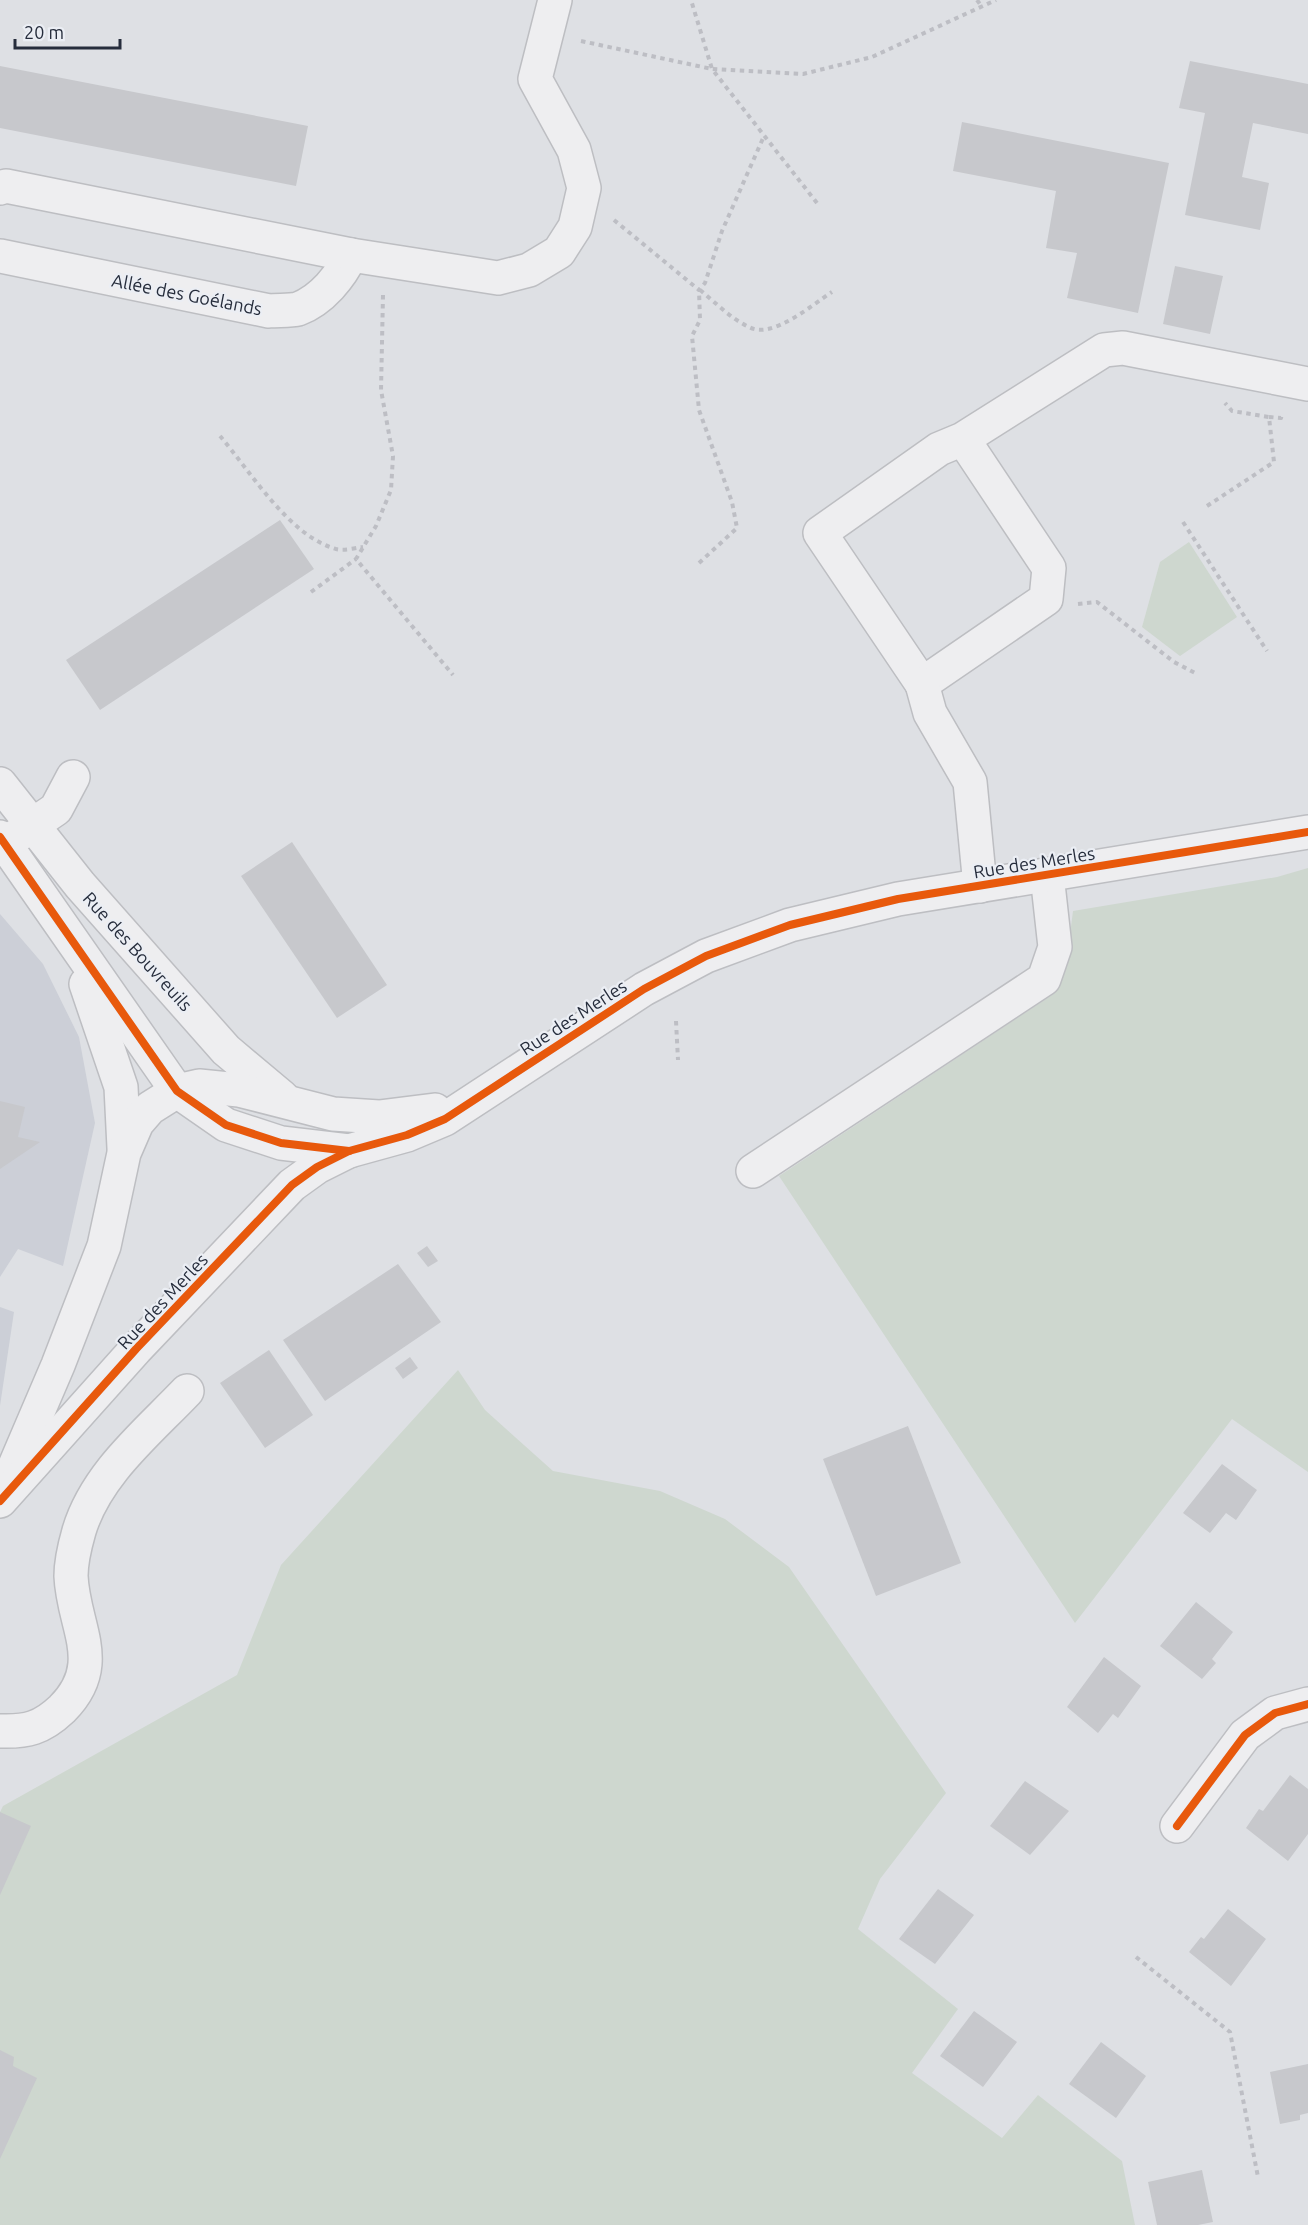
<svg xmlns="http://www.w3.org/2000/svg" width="1308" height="2225" viewBox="0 0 1308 2225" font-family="Ubuntu,sans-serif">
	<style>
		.built { fill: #cccfd7 }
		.green { fill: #ced7cf }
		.building { fill: #c7c8cc }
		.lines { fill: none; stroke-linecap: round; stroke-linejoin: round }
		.minor-casing { stroke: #bdbec2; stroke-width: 36 }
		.path { stroke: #bdbec4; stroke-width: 4; stroke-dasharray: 4.5 4.5; stroke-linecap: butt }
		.minor { stroke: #eeeef0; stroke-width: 33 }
		.cycleway-casing { stroke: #ebeef4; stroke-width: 11 }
		.cycleway { stroke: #e8590c; stroke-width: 8 }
		.labels { text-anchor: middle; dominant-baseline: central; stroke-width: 4.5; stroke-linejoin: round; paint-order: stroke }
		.street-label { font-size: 18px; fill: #262d3c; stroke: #ebeef4 }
	</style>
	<rect width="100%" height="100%" fill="#dee0e4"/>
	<!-- built -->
	<g class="built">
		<polygon points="0,914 43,964 79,1037 95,1123 63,1266 18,1249 0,1277"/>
		<polygon points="0,1307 14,1312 0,1406"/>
	</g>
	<!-- green -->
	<g class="green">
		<polygon points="1189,542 1237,617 1180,656 1142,627 1160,562"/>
		<polygon points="1308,868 1308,1472 1232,1419 1075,1623 779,1176 1052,995 1068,950 1073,911 1277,877"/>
		<polygon points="458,1370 485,1410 553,1471 660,1491 725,1519 789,1567 946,1793 880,1879 858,1929 958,2009 912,2073 1002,2138 1038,2095 1122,2161 1135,2225 0,2225 0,1812 3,1806 237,1675 281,1565"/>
	</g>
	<!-- building -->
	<g class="building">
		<polygon points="1190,61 1308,84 1308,134 1253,123 1242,177 1269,183 1260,230 1185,215 1205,113 1179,108"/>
		<polygon points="0,66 308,126 296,186 0,128"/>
		<polygon points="962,122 1169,163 1138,313 1067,298 1077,253 1046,248 1056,191 953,171"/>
		<polygon points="1175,266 1223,276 1210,334 1163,324"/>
		<polygon points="280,520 314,569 100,710 66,660"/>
		<polygon points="292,842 387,985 337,1018 241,876"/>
		<polygon points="0,1101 25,1107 18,1137 40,1142 0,1169"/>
		<polygon points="427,1246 438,1261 428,1267 417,1253"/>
		<polygon points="398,1264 441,1322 325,1401 283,1340"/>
		<polygon points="269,1350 313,1415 265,1448 220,1383"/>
		<polygon points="410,1357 418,1368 403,1379 395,1368"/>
		<polygon points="908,1426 961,1563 876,1596 823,1459"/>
		<polygon points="1222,1464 1257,1490 1236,1520 1226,1513 1210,1533 1183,1513"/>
		<polygon points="1196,1602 1233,1632 1212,1659 1216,1663 1202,1679 1160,1646"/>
		<polygon points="1104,1657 1141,1686 1118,1718 1113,1714 1098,1733 1067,1707"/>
		<polygon points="1290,1775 1308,1789 1308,1834 1288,1861 1246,1828 1259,1809 1263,1811"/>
		<polygon points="1025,1781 1069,1811 1030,1855 990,1826"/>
		<polygon points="0,1812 31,1826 0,1895"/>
		<polygon points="938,1889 974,1915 935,1964 899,1939"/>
		<polygon points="1228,1909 1266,1939 1231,1986 1189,1952 1201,1937 1204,1939"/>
		<polygon points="974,2011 1017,2042 983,2087 940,2056"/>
		<polygon points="1101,2042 1146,2076 1116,2118 1069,2084"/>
		<polygon points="0,2050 14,2057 13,2066 37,2078 0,2159"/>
		<polygon points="1308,2064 1308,2113 1300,2115 1300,2120 1280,2124 1270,2072"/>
		<polygon points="1202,2170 1213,2222 1198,2225 1157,2225 1148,2182"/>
	</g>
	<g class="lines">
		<!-- minor casing -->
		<g class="minor-casing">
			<g id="minor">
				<path d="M0,188l6,-2 345,69c-10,21 -29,45 -53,54 -8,2 -21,1 -29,2l-269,-55"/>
				<polyline points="351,255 498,278 529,270 559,252 575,227 584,188 574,150 535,79 555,0"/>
				<polyline points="963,439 1049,568 1046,599 922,684 820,533 939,449 963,439 1104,350 1123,348 1308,384"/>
				<polyline points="922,684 930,713 970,782 980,886"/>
				<polyline points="0,784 80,885 226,1050 282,1097"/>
				<polyline points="0,837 177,1091 226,1125 281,1143 349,1151"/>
				<polyline points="15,837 56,809 73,777"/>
				<polyline points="86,984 121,1087 124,1148"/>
				<polyline points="753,1171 1044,979 1055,947 1047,875"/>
				<polyline points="7,1484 58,1365 104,1246 124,1153 137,1123 150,1108 177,1091 199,1086 239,1090 333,1114 379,1117 435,1110"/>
				<polyline points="0,1501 136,1349 292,1185 317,1167 349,1151 407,1135 445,1119 644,989 706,956 790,925 898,899 1308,832"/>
				<path d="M0,1731c27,1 42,-3 62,-22 45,-45 11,-82 9,-133 0,-15 4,-31 8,-45 17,-57 68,-98 108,-140"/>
				<polyline points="1177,1826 1245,1735 1275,1713 1308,1704"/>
			</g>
		</g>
		<!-- path -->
		<g class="path">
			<polyline points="977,0 982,7"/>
			<polyline points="581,41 712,69 691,0"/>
			<polyline points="817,203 712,69 803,74 872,57 996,0"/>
			<polyline points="614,220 699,290 705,283 722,231 764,136"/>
			<path d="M700,290c15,12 31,29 49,37 23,13 64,-23 83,-35"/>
			<polyline points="383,295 381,390 393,456 391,490 376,526 356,559 453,675"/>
			<polyline points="1269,417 1281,418 1282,413"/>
			<path d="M220,436c31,36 69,100 116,113 8,2 19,-1 27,-2"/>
			<polyline points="1207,506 1274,462 1269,417 1232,411 1225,403"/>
			<polyline points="1183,522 1267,651"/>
			<polyline points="699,563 737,528 732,502 699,410 692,336 700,320 699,290"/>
			<polyline points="311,592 356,559"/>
			<polyline points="1078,604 1097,602 1174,662 1195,673"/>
			<polyline points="676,1021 678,1060"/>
			<polyline points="1136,1957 1230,2032 1258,2177"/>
		</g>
		<!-- minor -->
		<use href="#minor" class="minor"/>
		<!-- cycleway casing -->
		<g class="cycleway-casing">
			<g id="cycleway">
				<polyline points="0,837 177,1091 226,1125 281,1143 349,1151"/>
				<polyline points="0,1501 136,1349 292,1185 317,1167 349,1151 407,1135 445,1119 644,989 706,956 790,925 898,899 1308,832"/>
				<polyline points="1177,1826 1245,1735 1275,1713 1308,1704"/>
			</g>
		</g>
		<!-- cycleway -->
		<use href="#cycleway" class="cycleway"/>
	</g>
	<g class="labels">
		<!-- street labels -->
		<g class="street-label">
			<text transform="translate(187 294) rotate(11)">Allée des Goélands</text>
			<text transform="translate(1034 862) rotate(-9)">Rue des Merles</text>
			<text transform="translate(138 951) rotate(48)">Rue des Bouvreuils</text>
			<text transform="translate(573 1017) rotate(-33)">Rue des Merles</text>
			<text transform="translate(162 1301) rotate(-47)">Rue des Merles</text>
		</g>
	</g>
	<!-- scale -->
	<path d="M15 39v9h105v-9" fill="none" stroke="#262d3c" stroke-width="3"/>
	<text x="24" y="39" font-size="18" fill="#262d3c" stroke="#ebeef4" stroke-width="4.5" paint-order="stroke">20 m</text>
</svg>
